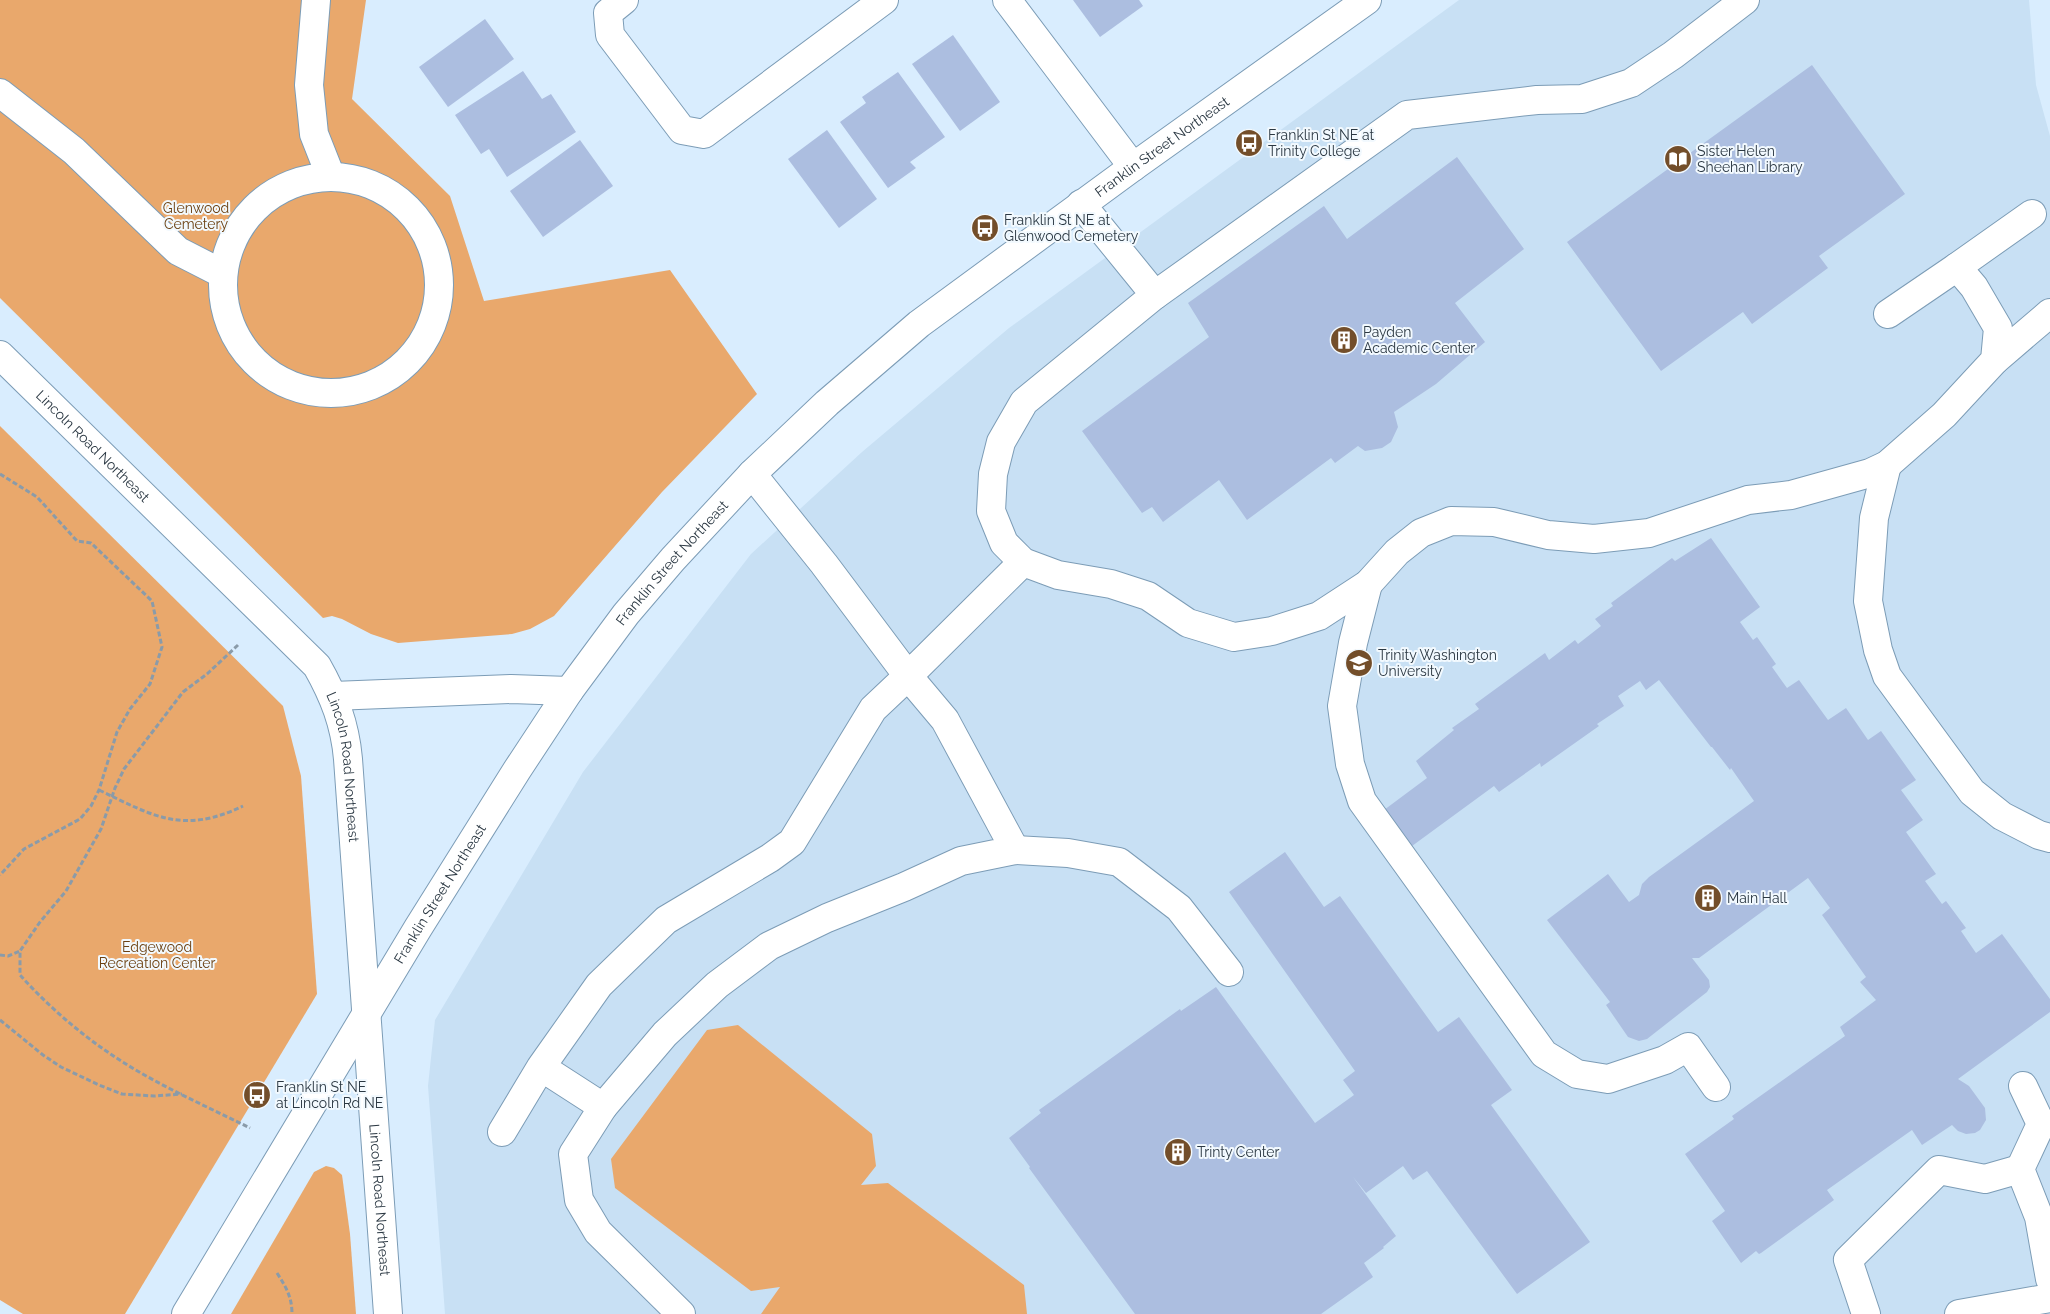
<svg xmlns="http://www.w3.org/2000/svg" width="2050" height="1314" viewBox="0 0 2050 1314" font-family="Raleway,sans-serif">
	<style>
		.built { fill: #c8e0f4 }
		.green { fill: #e9a86c }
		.building { fill: #acbee0 }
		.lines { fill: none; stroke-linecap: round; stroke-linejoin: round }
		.minor-casing { stroke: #7c9cb6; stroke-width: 30 }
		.path { stroke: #8a9ba9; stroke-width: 3; stroke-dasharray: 5 2.5; stroke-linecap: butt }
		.minor { stroke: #fff; stroke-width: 28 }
		.labels { text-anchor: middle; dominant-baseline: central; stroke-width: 4; stroke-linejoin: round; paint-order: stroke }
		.poi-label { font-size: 14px; fill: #2b3843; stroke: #f2f9fe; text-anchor: start }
		.street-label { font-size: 14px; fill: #2b3843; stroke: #f2f9fe }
		.park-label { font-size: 14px; fill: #6c4112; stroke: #f2f9fe }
	</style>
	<rect width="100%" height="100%" fill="#d9edfe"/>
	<!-- built -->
	<polygon class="built" points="1459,0 2029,0 2036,85 2050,136 2050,1314 445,1314 428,1086 435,1020 583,772 751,554 862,452 1009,328"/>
	<!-- green -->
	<g class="green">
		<polygon points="0,0 366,0 352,99 450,196 484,301 670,270 757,394 662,492 554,616 530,629 512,634 398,643 371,634 342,619 332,616 323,618 0,298"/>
		<polygon points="0,426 283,706 301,776 317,994 125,1314 23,1314 0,1300"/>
		<polygon points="738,1025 872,1134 876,1166 861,1185 888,1183 1024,1285 1027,1314 761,1314 780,1287 751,1291 615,1188 611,1159 707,1030"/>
		<polygon points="326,1166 334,1168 342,1175 350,1234 356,1314 231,1314 314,1172"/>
	</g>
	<!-- building -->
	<g class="building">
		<polygon points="1073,0 1139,0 1143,6 1100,37"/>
		<polygon points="485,19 514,59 448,107 419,67"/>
		<polygon points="953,35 1000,102 960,131 912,64"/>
		<polygon points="1812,65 1905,194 1819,256 1828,268 1794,293 1752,324 1743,312 1661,371 1567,242"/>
		<polygon points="523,71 542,99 551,94 576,132 507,177 489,149 481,154 455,115"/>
		<polygon points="898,72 945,137 910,162 916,168 888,188 840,122 866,103 862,97"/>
		<polygon points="827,130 877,199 839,228 788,159"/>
		<polygon points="580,140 613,186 543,237 510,191"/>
		<polygon points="1457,157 1524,249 1455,303 1485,342 1436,384 1394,412 1398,427 1391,442 1382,448 1365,451 1358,446 1335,463 1331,458 1247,520 1219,480 1163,522 1152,507 1142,513 1082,431 1209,337 1188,303 1324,206 1347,239"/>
		<polygon points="1711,538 1760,607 1740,622 1753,640 1757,637 1776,664 1772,667 1787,688 1799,680 1828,720 1846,708 1868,740 1881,731 1916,780 1901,790 1923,820 1906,832 1936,874 1925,881 1942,904 1946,901 1966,928 1961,931 1976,953 2002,934 2050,999 2050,1012 1958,1079 1969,1086 1985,1108 1986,1120 1980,1130 1975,1133 1966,1134 1958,1131 1952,1125 1922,1145 1912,1130 1827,1190 1834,1200 1761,1253 1759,1254 1756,1251 1741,1263 1712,1221 1725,1211 1685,1154 1734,1119 1732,1116 1845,1036 1840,1027 1876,1000 1860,982 1866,977 1822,915 1830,908 1808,878 1699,958 1692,958 1709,980 1710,987 1707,992 1647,1039 1639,1041 1628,1037 1606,1005 1610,1002 1547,920 1608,874 1629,902 1639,895 1642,884 1649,877 1754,801 1731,768 1730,770 1712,747 1711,747 1659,680 1646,690 1640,681 1618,696 1624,706 1597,724 1599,726 1541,767 1540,763 1499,792 1494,786 1412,846 1384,810 1427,778 1416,761 1454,730 1452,728 1479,709 1475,704 1545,653 1549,660 1575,640 1578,644 1601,626 1595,619 1613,606 1611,603 1672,558 1675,561"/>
		<polygon points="1285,852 1324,907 1340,896 1438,1032 1459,1017 1512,1090 1491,1105 1590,1242 1517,1294 1427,1171 1413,1180 1403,1166 1366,1193 1353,1177 1396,1236 1383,1247 1384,1248 1364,1263 1373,1277 1321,1314 1135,1314 1029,1168 1030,1167 1009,1138 1041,1113 1039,1110 1180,1009 1181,1011 1216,987 1315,1123 1354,1095 1343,1080 1355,1071 1229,892"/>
	</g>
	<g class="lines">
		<!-- minor casing -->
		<g class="minor-casing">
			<g id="minor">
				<polyline points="316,0 309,85 314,134 331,177"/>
				<polyline points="624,0 608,13 610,35 682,130 704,134 884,0"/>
				<polyline points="1007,0 1133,167"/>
				<polyline points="0,93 74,151 178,251 223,274"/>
				<circle cx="331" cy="285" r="108"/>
				<polyline points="1081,204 1155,295 1024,402 1001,442 993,474 991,511 1004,543 1023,562 1058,575 1111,584 1148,596 1188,623 1234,637 1272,631 1319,616 1368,584 1397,552 1421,533 1451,521 1494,522 1548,535 1594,539 1649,533 1748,500 1791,495 1870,473 1887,465 1944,415 1995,360 1998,328 1974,287 1957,267 2032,214"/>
				<polyline points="1155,295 1407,115 1537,100 1582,99 1631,83 1673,55 1745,0"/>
				<polyline points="1888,314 1957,267"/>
				<path id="s1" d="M0,355l317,311c17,30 28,58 31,93l40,555"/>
				<polyline points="1995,360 2050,313"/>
				<polyline points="1887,465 1874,518 1868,601 1878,650 1887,676 1972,792 2002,816 2039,835 2050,838"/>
				<polyline points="752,474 824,564 908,676 1023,562"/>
				<polyline points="1368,584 1353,643 1342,706 1350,764 1362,801 1544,1054 1577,1074 1608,1079 1665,1060 1688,1047 1716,1087"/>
				<polyline points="333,696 511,689 569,691"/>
				<polyline points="1015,850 1068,853 1119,862 1179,908 1229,972"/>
				<polyline points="2023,1086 2041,1124 2020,1169 2039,1217 2050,1279"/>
				<polyline points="603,1107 573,1154 579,1200 598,1232 681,1314"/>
				<polyline points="502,1132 541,1067 599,985 666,920 770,858 792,842 873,709 908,676 945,720 1015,850 961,861 904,887 827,918 769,946 717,985 665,1034 603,1107 541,1067"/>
				<path id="s2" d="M186,1314l232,-386 99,-158 52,-79 57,-77 47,-55 79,-85 75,-71 92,-79 214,-157 234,-167"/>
				<polyline points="1866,1314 1848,1260 1939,1170 1985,1179 2020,1169"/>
				<polyline points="1959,1314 2050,1298"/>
			</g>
		</g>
		<!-- path -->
		<g class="path">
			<polyline points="0,474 37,497 77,541 91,543 152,601 162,647 150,684 130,709 117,732 99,790 91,806 80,819 24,849 0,875"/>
			<path d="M238,645l-31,29 -24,18 -59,77 -9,19 -14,41 -35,62 -26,31 -20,29v24c26,29 59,58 92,80 43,29 92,50 138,73"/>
			<path d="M99,790c54,26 84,45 144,16"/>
			<polyline points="0,955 8,956 20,951"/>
			<polyline points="0,1020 43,1055 61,1067 99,1085 122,1094 154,1096 182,1094"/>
			<path d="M277,1273c9,14 15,24 15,41"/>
		</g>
		<!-- minor -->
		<use href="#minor" class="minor"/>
	</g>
	<!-- icons -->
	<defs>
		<g id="bus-disc" transform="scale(1.4375)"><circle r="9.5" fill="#734e2a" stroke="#f2f9fe"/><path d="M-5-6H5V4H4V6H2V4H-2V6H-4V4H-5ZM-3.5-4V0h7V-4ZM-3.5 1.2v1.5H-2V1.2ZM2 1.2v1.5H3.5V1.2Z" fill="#fff"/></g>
		<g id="library-disc" transform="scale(1.4375)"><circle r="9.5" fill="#734e2a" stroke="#f2f9fe"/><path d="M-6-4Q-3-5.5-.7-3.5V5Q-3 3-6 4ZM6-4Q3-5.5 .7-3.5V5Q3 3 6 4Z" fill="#fff"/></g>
		<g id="building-disc" transform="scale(1.4375)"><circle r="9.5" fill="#734e2a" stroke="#f2f9fe"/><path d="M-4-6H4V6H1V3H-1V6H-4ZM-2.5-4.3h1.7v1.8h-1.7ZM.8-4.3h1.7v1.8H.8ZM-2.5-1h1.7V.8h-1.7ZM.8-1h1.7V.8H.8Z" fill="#fff"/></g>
		<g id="university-disc" transform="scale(1.4375)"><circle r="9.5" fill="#734e2a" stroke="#f2f9fe"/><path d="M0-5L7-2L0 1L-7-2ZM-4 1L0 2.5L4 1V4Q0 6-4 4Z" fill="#fff"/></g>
	</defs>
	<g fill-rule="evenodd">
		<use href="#bus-disc" x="1249" y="143"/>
		<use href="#library-disc" x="1678" y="159"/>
		<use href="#bus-disc" x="985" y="228"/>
		<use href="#building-disc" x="1344" y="340"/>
		<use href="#university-disc" x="1359" y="663"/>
		<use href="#building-disc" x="1708" y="898"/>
		<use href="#bus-disc" x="257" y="1095"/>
		<use href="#building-disc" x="1178" y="1152"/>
	</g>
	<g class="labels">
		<!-- poi labels -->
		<g class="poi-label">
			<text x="1268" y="135">Franklin St NE at<tspan x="1268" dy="16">Trinity College</tspan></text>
			<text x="1697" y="151">Sister Helen<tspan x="1697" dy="16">Sheehan Library</tspan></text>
			<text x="1004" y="220">Franklin St NE at<tspan x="1004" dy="16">Glenwood Cemetery</tspan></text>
			<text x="1363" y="332">Payden<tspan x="1363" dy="16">Academic Center</tspan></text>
			<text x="1378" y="655">Trinity Washington<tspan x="1378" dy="16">University</tspan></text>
			<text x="1727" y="898">Main Hall</text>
			<text x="276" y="1087">Franklin St NE<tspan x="276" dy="16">at Lincoln Rd NE</tspan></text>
			<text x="1197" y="1152">Trinty Center</text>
		</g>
		<!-- street labels -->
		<g class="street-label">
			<text stroke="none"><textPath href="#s2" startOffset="1541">Franklin Street Northeast</textPath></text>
			<text stroke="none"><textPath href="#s1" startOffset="130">Lincoln Road Northeast</textPath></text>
			<text stroke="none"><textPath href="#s2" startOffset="896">Franklin Street Northeast</textPath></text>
			<text stroke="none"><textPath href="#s1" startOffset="550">Lincoln Road Northeast</textPath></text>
			<text stroke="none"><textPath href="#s2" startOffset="491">Franklin Street Northeast</textPath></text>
			<text stroke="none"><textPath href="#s1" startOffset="985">Lincoln Road Northeast</textPath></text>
		</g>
		<!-- park labels -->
		<g class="park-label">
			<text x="196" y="208">Glenwood<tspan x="196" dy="16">Cemetery</tspan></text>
			<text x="157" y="947">Edgewood<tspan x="157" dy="16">Recreation Center</tspan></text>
		</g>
	</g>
</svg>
